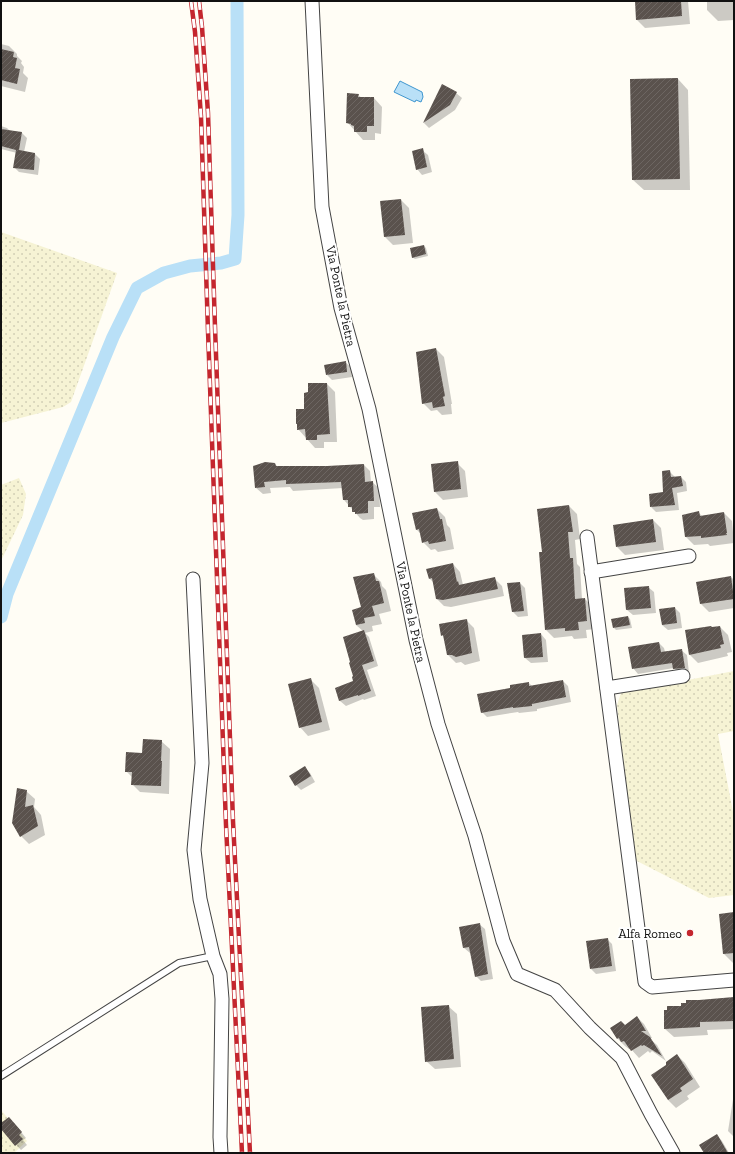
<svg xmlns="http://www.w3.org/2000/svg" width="735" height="1154" viewBox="0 0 735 1154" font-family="'Zilla Slab',serif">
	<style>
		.farmland { fill: url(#farmland-dots) }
		.water { fill: #b9e0f7; stroke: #3f96cf }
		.shadow { fill: #0003 }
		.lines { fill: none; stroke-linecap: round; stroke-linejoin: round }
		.canal { stroke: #b9e0f7; stroke-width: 13 }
		.building { fill: url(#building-hatch) }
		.service-casing { stroke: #444; stroke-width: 8 }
		.minor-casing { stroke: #444; stroke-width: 15 }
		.service { stroke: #fff; stroke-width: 6 }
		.minor { stroke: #fff; stroke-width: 13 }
		.rail-casing { stroke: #c4262e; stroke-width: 4.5 }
		.rail { stroke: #fff; stroke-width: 3; stroke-dasharray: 9; stroke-linecap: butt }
		.poi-dot { fill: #c4262e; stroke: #fff; stroke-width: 1.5 }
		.labels { text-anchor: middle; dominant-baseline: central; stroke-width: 4; stroke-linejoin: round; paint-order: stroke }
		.street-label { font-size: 13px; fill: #111; stroke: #fff }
		.poi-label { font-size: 13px; fill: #111; stroke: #fff; text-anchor: end }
	</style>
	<defs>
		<pattern id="farmland-dots" width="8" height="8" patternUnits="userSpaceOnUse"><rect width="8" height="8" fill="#f6f3d4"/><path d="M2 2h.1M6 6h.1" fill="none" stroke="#d2cfb5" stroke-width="1.8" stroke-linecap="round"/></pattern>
		<pattern id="building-hatch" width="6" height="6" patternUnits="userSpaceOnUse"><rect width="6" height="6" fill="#5a524d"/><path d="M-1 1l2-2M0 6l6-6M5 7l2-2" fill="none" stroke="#6d6662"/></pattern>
	</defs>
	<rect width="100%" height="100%" fill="#fffdf5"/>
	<!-- farmland -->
	<g class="farmland">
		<polygon points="1,232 117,273 71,402 63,407 1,423"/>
		<polygon points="19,478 26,494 23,515 1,561 1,485"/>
		<polygon points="734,671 734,731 718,734 734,817 734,895 709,898 635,860 617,705 621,693"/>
		<polygon points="1,1110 27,1141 14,1153 1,1153"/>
	</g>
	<!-- water -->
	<polygon class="water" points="400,81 422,92 423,97 421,102 416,100 415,102 394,92"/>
	<!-- shadow -->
	<g class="shadow">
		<polygon points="636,1 688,1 690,24 645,28 637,20"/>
		<polygon points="707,1 734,1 734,20 718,21 707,10"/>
		<polygon points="1,44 9,46 17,54 17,56 22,61 21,63 24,67 23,73 28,78 25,92 1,86"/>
		<polygon points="678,79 688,90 690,190 644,190 633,180"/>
		<polygon points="443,86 456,93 462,98 455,110 429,128 424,123"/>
		<polygon points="358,95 362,98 374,98 382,107 381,134 375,133 375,140 363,140 348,123"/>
		<polygon points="1,126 7,128 10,131 22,133 27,138 24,152 35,154 40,159 38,175 19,172 14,167 17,153 1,149"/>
		<polygon points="422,150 428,155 432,172 422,175 417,169"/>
		<polygon points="401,200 409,208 413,243 393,245 385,237"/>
		<polygon points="424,246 426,248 428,256 415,259 412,257"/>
		<polygon points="436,349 444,357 452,404 451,404 452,414 442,415 437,410 431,411 423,403"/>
		<polygon points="345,362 351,367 352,377 332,380 327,375"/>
		<polygon points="327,384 335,392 337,442 324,442 324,448 315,448 298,429"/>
		<polygon points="457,463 465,471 468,497 443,500 435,492"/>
		<polygon points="275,464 278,467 327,467 364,465 370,471 371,482 372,482 379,488 380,507 374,507 374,519 363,520 360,518 344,500 343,488 293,491 290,487 270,488 271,493 263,494 256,488"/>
		<polygon points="669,471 675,477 681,477 686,482 687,491 677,493 679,510 656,512 651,507 664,493"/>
		<polygon points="569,506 577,514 580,539 575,540 577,564 580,567 582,599 585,599 593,607 595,629 586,630 587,638 574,639 572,636 554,638 546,630 540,553 543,553"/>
		<polygon points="437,509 445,517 447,525 450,528 454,549 438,552 435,549 431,550 423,542 421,534 416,529"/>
		<polygon points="699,513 702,516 724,513 732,521 734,543 710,546 708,544 694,545 686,537 683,516"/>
		<polygon points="653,520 661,528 664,550 625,555 617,547"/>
		<polygon points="453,564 460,572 463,585 495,579 502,586 504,596 451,607 444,606 437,599 434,583 429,578"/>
		<polygon points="373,574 381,582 382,586 386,590 391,611 379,614 382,624 372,626 373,631 365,633 369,637 378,666 367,670 376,696 364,700 363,699 346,706 340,701 336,689 355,682 364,632 356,625"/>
		<polygon points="731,577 734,580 734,608 709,612 701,604"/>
		<polygon points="520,583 525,588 528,616 518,617 513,612"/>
		<polygon points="648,587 654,592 656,613 633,615 627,610 625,589"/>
		<polygon points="675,608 680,613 682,628 668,630 662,625"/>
		<polygon points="628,617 630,619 632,628 616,630 614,628"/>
		<polygon points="466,620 474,628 480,661 465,665 461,662 456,663 448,655 445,639 442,635"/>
		<polygon points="720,627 728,635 732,652 727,653 728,656 698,663 690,655 712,628"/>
		<polygon points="541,634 546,640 548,662 531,663 525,658"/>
		<polygon points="659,643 664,648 665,652 681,650 687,655 689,673 679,674 674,668 638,674 633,668"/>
		<polygon points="311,680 319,688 330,730 308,736 300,727"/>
		<polygon points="563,681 568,686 571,702 537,709 537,711 519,713 518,712 487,717 482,712 511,689 529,683 532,686"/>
		<polygon points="161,741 170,749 169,794 140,792 132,784 133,778 126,771 143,754"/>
		<polygon points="305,768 310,773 315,782 301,790 296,785"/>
		<polygon points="26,791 35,799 34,807 41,815 45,835 29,844 21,836 13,823"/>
		<polygon points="734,913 734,964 724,954 720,915"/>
		<polygon points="479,924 485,929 493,979 481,981 476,976 471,952 470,953 464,948"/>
		<polygon points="607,939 612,944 616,971 596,974 591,969"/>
		<polygon points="734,998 734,1029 707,1030 708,1035 674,1037 665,1029 682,1007 687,1004"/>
		<polygon points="448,1006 457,1014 461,1067 435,1069 426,1061"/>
		<polygon points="637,1017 644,1024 652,1038 649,1038 657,1045 666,1061 652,1051 650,1053 648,1051 639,1058 630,1048 629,1049 625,1046 618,1039 625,1026"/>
		<polygon points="677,1055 685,1063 700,1087 687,1096 689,1099 676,1108 668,1100 667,1065"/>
		<polygon points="734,1093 734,1137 728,1131"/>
		<polygon points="14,1123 26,1138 23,1140 27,1145 21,1150 1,1128 1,1124"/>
		<polygon points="717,1135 722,1141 729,1153 705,1153"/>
	</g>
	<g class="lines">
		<!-- canal -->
		<polyline class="canal" points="1,617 7,594 113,337 137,288 164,273 190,266 221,263 235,259 238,215 237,1"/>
	</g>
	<!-- building -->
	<g class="building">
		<polygon points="635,1 681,1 682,16 636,20"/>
		<polygon points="1,49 14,52 13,57 17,58 15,68 20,69 17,84 1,80"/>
		<polygon points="678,78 680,179 632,180 630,79"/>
		<polygon points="442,84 457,92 450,105 423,123"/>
		<polygon points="347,93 359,94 358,97 374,97 374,126 367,126 367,132 354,132 354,126 351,125 351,124 346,123"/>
		<polygon points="1,129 22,132 19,150 35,153 34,170 13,168 16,150 1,146"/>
		<polygon points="423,148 427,167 416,170 412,151"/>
		<polygon points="401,199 405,235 384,237 380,201"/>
		<polygon points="424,245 426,254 412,258 410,248"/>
		<polygon points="436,348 445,396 443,397 445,406 433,408 432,402 422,404 416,352"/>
		<polygon points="346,361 347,372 326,375 324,365"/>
		<polygon points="308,383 327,383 330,434 317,435 317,440 306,440 305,429 297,430 297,424 296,424 296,409 304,409 304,393 308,392"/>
		<polygon points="458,461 461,489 434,492 431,464"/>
		<polygon points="265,462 275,463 276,466 327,466 364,464 365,482 373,481 374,501 368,501 368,513 355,514 355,512 352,512 352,507 348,507 348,500 343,500 341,482 286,484 286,480 264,482 265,487 255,488 253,466"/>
		<polygon points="670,470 671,477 681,476 683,486 672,488 675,505 650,507 649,494 663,492 662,471"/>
		<polygon points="569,505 573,532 568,532 570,558 573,558 575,599 585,598 587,621 578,622 579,630 565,631 565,628 545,630 539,552 542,552 537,509"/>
		<polygon points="437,508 440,519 442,519 446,541 429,544 428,541 422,543 419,529 416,530 412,513"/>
		<polygon points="699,511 700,516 724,512 727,533 726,533 727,535 701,538 701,536 685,537 682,515"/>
		<polygon points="653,519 656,542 616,547 613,525"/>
		<polygon points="453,563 457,582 458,581 459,585 495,577 498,589 443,600 436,599 432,578 429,579 426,569"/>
		<polygon points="374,573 376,581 379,581 384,603 372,606 375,616 364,618 365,623 356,625 352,610 361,607 353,577"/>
		<polygon points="731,576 734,599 700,604 696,582"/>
		<polygon points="520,582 524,611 512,612 507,583"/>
		<polygon points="649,586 651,608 626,610 624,588"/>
		<polygon points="675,607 677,623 662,625 659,609"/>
		<polygon points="628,616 630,625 613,628 611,619"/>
		<polygon points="467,619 472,653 456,657 452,655 447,655 443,635 441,636 439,624"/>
		<polygon points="711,626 712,627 720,626 724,644 720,645 721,648 689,655 685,630"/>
		<polygon points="364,630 374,661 362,665 371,691 358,696 358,695 339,701 335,688 353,681 352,677 353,676 349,663 350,662 343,637"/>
		<polygon points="541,633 543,657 524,658 522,635"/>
		<polygon points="659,642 661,652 682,649 685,668 673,669 672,663 632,669 628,647"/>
		<polygon points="311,678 322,722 299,728 288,684"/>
		<polygon points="563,680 566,697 532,704 532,706 513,708 513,707 481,713 477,694 510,688 510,685 529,682 529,686"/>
		<polygon points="143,739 162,740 161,761 162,761 161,786 131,785 132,772 125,772 126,752 142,753"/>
		<polygon points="305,766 311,776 295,786 289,776"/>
		<polygon points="17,788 27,790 25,807 33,805 38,826 20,837 12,823"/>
		<polygon points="734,912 734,953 723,954 719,914"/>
		<polygon points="480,923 488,974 475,977 469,947 463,948 459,927"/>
		<polygon points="608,938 612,966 590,969 586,941"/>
		<polygon points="734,997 734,1021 700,1022 700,1027 664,1029 664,1010 667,1010 667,1006 681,1006 681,1003 686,1003 686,1000 699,1000"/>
		<polygon points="449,1005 454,1059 425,1062 421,1007"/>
		<polygon points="637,1016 646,1031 641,1031 650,1037 662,1056 644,1045 642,1046 641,1045 631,1051 624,1041 621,1042 619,1038 617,1039 610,1028 621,1021 625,1025"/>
		<polygon points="677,1054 693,1079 680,1088 682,1091 668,1100 651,1075 666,1065 666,1062"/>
		<polygon points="9,1117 22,1132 19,1135 23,1139 15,1146 1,1129 1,1123"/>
		<polygon points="717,1134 728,1153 704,1153 699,1145"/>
	</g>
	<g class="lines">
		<!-- service casing -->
		<g class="service-casing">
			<polyline id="service" points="1,1076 179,963 213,956"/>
		</g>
		<!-- minor casing -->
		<g class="minor-casing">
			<g id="minor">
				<polyline points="312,1 322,207 341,308 369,409 416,640 438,724 475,836 503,941 517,974 555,990 590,1028 622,1058 651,1114 673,1153"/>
				<polyline points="587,537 645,982 652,987 734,980"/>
				<polyline points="591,572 689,556"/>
				<polyline points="193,579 202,763 194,850 200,899 213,956 220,974 222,999 220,1137 221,1153"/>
				<polyline points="607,688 683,676"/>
			</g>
		</g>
		<!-- service -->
		<use href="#service" class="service"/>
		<!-- minor -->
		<use href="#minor" class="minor"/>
		<!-- rail casing -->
		<g class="rail-casing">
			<g id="rail">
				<polyline points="191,1 195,32 201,117 208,331 226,825 242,1153"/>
				<polyline points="199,1 202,27 208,113 215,327 233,821 250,1153"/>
			</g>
		</g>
		<!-- rail -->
		<use href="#rail" class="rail"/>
	</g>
	<!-- markers -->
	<circle class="poi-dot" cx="690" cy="933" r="4"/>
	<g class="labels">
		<!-- street labels -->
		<g class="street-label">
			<text transform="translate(341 296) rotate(78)">Via Ponte la Pietra</text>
			<text transform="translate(411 612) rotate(78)">Via Ponte la Pietra</text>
		</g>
		<!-- poi labels -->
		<g class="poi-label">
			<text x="682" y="933">Alfa Romeo</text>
		</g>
	</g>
	<!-- border -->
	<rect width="735" height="1154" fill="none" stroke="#111111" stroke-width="4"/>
</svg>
